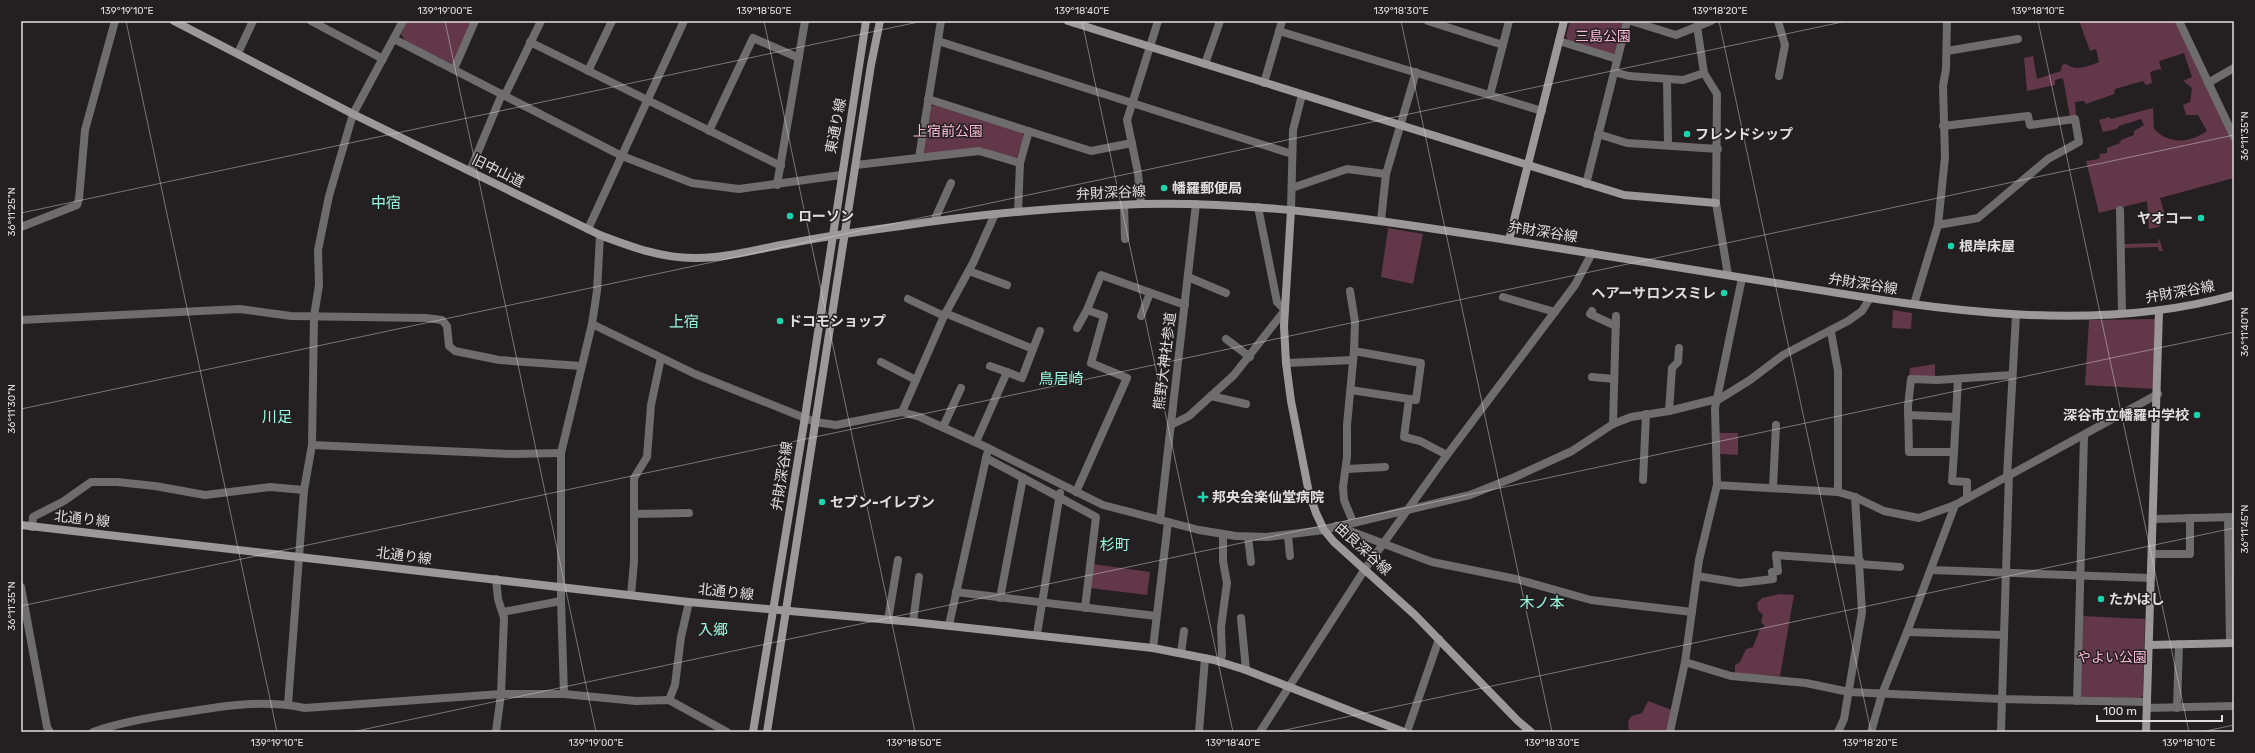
<svg xmlns="http://www.w3.org/2000/svg" width="2255" height="753" viewBox="0 0 2255 753" font-family="Rubik,'Noto Sans JP',sans-serif">
	<style>
		.green { fill: #623749 }
		.lines { fill: none; stroke-linecap: round; stroke-linejoin: round }
		.street { stroke: #6f6c6d; stroke-width: 8 }
		.secondary { stroke: #9c9899; stroke-width: 8 }
		.ticks { fill: none; stroke: #e2dedf; stroke-width: 1; stroke-opacity: 0.45 }
		.poi-dot { fill: #1bd5b1; stroke: #241f21; stroke-width: 1.5 }
		.labels { text-anchor: middle; dominant-baseline: central; stroke-width: 3; stroke-linejoin: round; paint-order: stroke }
		.park-label { font-size: 14px; fill: #fcbad3; stroke: #241f21 }
		.street-label { font-size: 14px; fill: #e2dedf; stroke: #241f21 }
		.poi-label { font-size: 14px; font-weight: bold; fill: #e2dedf; stroke: #241f21; text-anchor: start }
		.neighbourhood-label { font-size: 15px; fill: #99fadf; stroke: #241f21 }
		.neatline { fill: none; stroke: #e2dedf; stroke-width: 1.5 }
		.ticks-label { font-size: 10px; text-anchor: middle; fill: #e2dedf }
	</style>
	<rect width="100%" height="100%" fill="#241f21"/>
	<!-- green -->
	<g class="green">
		<polygon points="407,21 471,21 452,64 405,41 401,34"/>
		<polygon points="1570,21 1623,21 1615,53 1611,55 1569,42 1566,36"/>
		<path d="M2079,21h98l24,56 33,65v36l-74,20 5,18 -6,11 -10,2 -2,-28 -48,12 -13,-52 13,-2 1,-5 7,-1v-5l13,-5 1,-3 13,-5v-4l10,-6 -3,-6 -22,7 -2,3 -14,3 -4,-12 10,-3 2,2 42,-11 1,21c16,16 35,14 53,2l-9,-16h-12l-3,-10 7,-3 2,-14 -9,-7 9,-4 -8,-24 -25,8 3,11 -2,-3 -10,3 2,11 -6,2 -3,-4 -28,8 -1,5 -28,10 -2,-3 -9,1 1,14 -6,1 -7,-39 -8,2v5l-28,6 -3,-33 9,-2 4,23 24,-8 1,-6 4,-1c11,8 22,2 33,-2l-3,-13 -6,2z"/>
		<polygon points="934,105 1022,133 1024,136 1017,157 1014,159 980,148 926,155 924,153 931,107"/>
		<polygon points="1388,228 1423,234 1413,284 1381,277"/>
		<polygon points="2159,238 2163,251 2159,251 2158,247 2125,248 2124,244 2158,243"/>
		<polygon points="1893,310 1912,313 1911,329 1892,328"/>
		<polygon points="2155,319 2154,389 2085,385 2089,320"/>
		<polygon points="1935,364 1935,377 1909,376 1910,368"/>
		<polygon points="1718,433 1738,433 1738,455 1720,454"/>
		<polygon points="1093,564 1150,572 1147,595 1090,588"/>
		<polygon points="1780,594 1794,595 1780,676 1735,674 1735,665 1740,662 1746,649 1753,647 1760,629 1765,626 1761,622 1763,615 1758,610 1757,603 1762,598"/>
		<polygon points="2082,616 2145,619 2143,696 2139,699 2082,697 2080,694"/>
		<polygon points="1648,701 1672,710 1667,732 1629,732 1628,721 1632,716 1642,713"/>
	</g>
	<g class="lines">
		<!-- street -->
		<g class="street">
			<polyline points="311,21 383,59"/>
			<polyline points="1428,21 1503,45"/>
			<polyline points="1631,21 1676,35 1711,21"/>
			<polyline points="1778,21 1785,45 1779,76"/>
			<polyline points="2179,21 2234,137"/>
			<polyline points="1697,26 1704,73 1717,94 1716,203 1728,275"/>
			<polyline points="1279,31 1542,111"/>
			<polyline points="394,39 622,156 692,183 739,189 841,175"/>
			<polyline points="938,41 1292,154"/>
			<polyline points="1559,41 1617,59"/>
			<polyline points="530,42 781,166"/>
			<polyline points="1947,51 2018,39"/>
			<polyline points="238,53 253,21"/>
			<polyline points="1205,64 1220,21"/>
			<polyline points="454,69 475,21"/>
			<polyline points="588,71 612,21"/>
			<polyline points="1614,72 1629,76 1683,80 1704,73"/>
			<polyline points="1667,80 1668,145"/>
			<polyline points="1264,83 1282,21"/>
			<polyline points="2208,83 2234,68"/>
			<polyline points="505,95 541,21"/>
			<polyline points="1490,95 1509,21"/>
			<polyline points="928,99 1091,151 1132,143"/>
			<polyline points="709,131 753,38 799,58"/>
			<polyline points="1598,134 1627,143 1718,149"/>
			<polyline points="919,158 941,21"/>
			<polyline points="856,165 979,151 1020,163"/>
			<polyline points="470,171 502,94"/>
			<polyline points="1586,184 1627,21"/>
			<polyline points="777,185 805,21"/>
			<polyline points="1292,188 1347,169 1386,174"/>
			<polyline points="1141,204 1138,173 1127,120 1158,21"/>
			<polyline points="1124,205 1125,239"/>
			<polyline points="1291,210 1293,130 1302,95"/>
			<polyline points="2120,210 2122,313"/>
			<polyline points="1018,212 1020,163 1029,131"/>
			<polyline points="1381,220 1386,174 1416,72"/>
			<polyline points="934,221 951,183"/>
			<polyline points="1938,225 1978,218 2048,159 2079,142 2075,119 2030,125 2028,116 1943,126"/>
			<polyline points="21,227 77,205 79,199 85,130 115,21"/>
			<polyline points="588,229 684,21"/>
			<polyline points="969,271 1007,285"/>
			<polyline points="1188,277 1226,293"/>
			<polyline points="1350,291 1355,322 1354,351 1421,363 1416,400 1409,399 1404,437 1420,441 1447,455"/>
			<polyline points="1503,297 1555,312"/>
			<polyline points="908,299 944,316"/>
			<polyline points="1914,304 1938,225 1945,157 1943,86 1946,69 1947,21"/>
			<polyline points="1592,311 1590,314 1616,326"/>
			<polyline points="945,313 1033,349 1022,378 1007,372 976,442"/>
			<polyline points="1141,316 1150,293"/>
			<polyline points="21,320 240,309 291,316 426,318 442,320 447,326 449,346 455,351 499,360 581,366"/>
			<polyline points="592,324 695,374 815,422 836,425 902,412 920,417 988,448 1103,505 1199,530 1236,536 1267,537 1324,530 1470,495 1515,477 1572,451 1613,424 1631,417 1669,411 1717,399"/>
			<polyline points="1077,328 1087,310"/>
			<polyline points="1831,332 1838,371 1838,492"/>
			<polyline points="1226,339 1250,357"/>
			<polyline points="1033,349 1040,331"/>
			<polyline points="881,362 916,380"/>
			<polyline points="1286,363 1353,360"/>
			<polyline points="990,366 1007,372"/>
			<polyline points="1592,377 1614,379"/>
			<polyline points="1351,390 1409,399"/>
			<polyline points="1211,396 1246,404"/>
			<polyline points="1716,401 1750,380 1783,355 1848,321 1862,311 1870,298"/>
			<polyline points="1669,411 1672,368 1678,362 1679,348"/>
			<polyline points="902,412 944,316 973,263 995,214"/>
			<polyline points="1908,415 1956,417"/>
			<polyline points="1613,424 1616,316"/>
			<polyline points="1171,425 1189,416 1234,375 1285,310 1277,302 1258,207"/>
			<polyline points="943,427 961,388"/>
			<polyline points="312,445 512,454 561,453"/>
			<polyline points="1954,452 1958,379"/>
			<polyline points="986,458 1096,517 1085,608"/>
			<polyline points="1346,469 1385,467"/>
			<polyline points="2007,476 2016,315"/>
			<polyline points="1643,480 1646,414"/>
			<polyline points="1717,485 1838,492 1855,497 1884,511 1919,518 1955,505 2158,394"/>
			<polyline points="1773,488 1776,425"/>
			<polyline points="1076,492 1127,378 1091,363 1104,316 1087,310 1101,275 1185,305"/>
			<polyline points="1967,498 1967,482 1952,481 1954,452 1909,452 1908,406 1911,379 1937,380 2012,375"/>
			<polyline points="634,514 689,513"/>
			<polyline points="2228,517 2230,643"/>
			<polyline points="2153,519 2234,517"/>
			<polyline points="1160,520 1196,204"/>
			<polyline points="1353,522 1344,500 1343,487 1347,457 1347,425 1354,351"/>
			<polyline points="1337,526 1432,562 1516,579 1591,600 1692,612"/>
			<polyline points="32,527 33,517 64,501 91,482 117,482 155,486 205,495 270,487 304,490"/>
			<polyline points="1288,536 1290,556"/>
			<polyline points="1248,537 1251,562"/>
			<polyline points="2152,554 2190,554 2190,518"/>
			<polyline points="1860,564 1900,567"/>
			<polyline points="1931,570 2151,578"/>
			<polyline points="1697,576 1740,583 1773,579 1772,572 1778,571 1776,555 1860,561"/>
			<polyline points="496,579 498,599 504,618 501,694 496,732"/>
			<polyline points="21,587 47,727 50,732"/>
			<polyline points="956,592 1156,616"/>
			<polyline points="631,595 634,562 634,478 647,457 651,405 661,358"/>
			<polyline points="1000,598 1023,478"/>
			<polyline points="503,612 561,601"/>
			<polyline points="1241,618 1246,670"/>
			<polyline points="888,620 898,560"/>
			<polyline points="913,622 919,577"/>
			<polyline points="949,625 987,454"/>
			<polyline points="1907,632 2004,635"/>
			<polyline points="1037,634 1060,493"/>
			<polyline points="1153,648 1168,522"/>
			<polyline points="1181,653 1184,631"/>
			<polyline points="1220,662 1222,655 1221,627 1227,583 1223,561 1223,534"/>
			<polyline points="1685,662 1731,676 1806,683 1849,692 2001,699 2147,702"/>
			<polyline points="564,694 561,601 561,453 592,324 597,291 600,235"/>
			<polyline points="669,700 675,685 681,637 689,602"/>
			<polyline points="2077,701 2084,436"/>
			<polyline points="288,704 304,490 312,445 314,316 319,285 318,250 329,196 353,114 403,21"/>
			<polyline points="2147,708 2234,706"/>
			<polyline points="2177,708 2179,644"/>
			<path d="M93,732c28,-10 58,-15 87,-19 42,-7 83,-14 125,-5l196,-14h63l72,7 33,-1 58,32"/>
			<polyline points="1199,732 1205,658"/>
			<polyline points="1260,732 1365,569 1447,455 1575,285 1592,253"/>
			<polyline points="1407,732 1439,639"/>
			<polyline points="1670,732 1685,662 1699,560 1717,485 1715,408 1742,278"/>
			<polyline points="1838,732 1844,719 1862,612 1855,497"/>
			<polyline points="1871,732 1882,694 1907,632 1955,505"/>
			<polyline points="2001,732 2009,474"/>
		</g>
		<!-- secondary -->
		<g class="secondary">
			<path d="M174,21l179,93 247,121c32,12 63,24 97,23 30,0 60,-9 90,-14 38,-8 76,-13 114,-18 79,-12 160,-19 240,-22 119,-3 237,16 354,34 96,15 191,31 287,46 147,24 306,52 452,11"/>
			<polyline points="1068,21 1624,195 1716,203"/>
			<polyline points="1291,210 1284,326 1286,363 1291,401 1309,493 1316,513 1324,530 1334,542 1415,615 1518,721 1531,732"/>
			<polyline points="1509,240 1564,21"/>
			<polyline points="21,525 689,602 913,622 1153,648 1214,660 1246,670 1404,732"/>
			<polyline points="2149,645 2234,643"/>
			<polyline points="753,732 805,417 866,21"/>
			<polyline points="767,732 871,65 880,21"/>
			<polyline points="2146,732 2159,311"/>
		</g>
	</g>
	<!-- ticks -->
	<path class="ticks" d="M126,21l151,711M445,21l151,711M764,21l151,711M1082,21l151,711M1401,21l151,711M1719,21l152,711M2038,21l151,711M21,213l902,-192M21,409l1826,-388M21,606l2213,-471M352,732l1882,-400M1276,732l958,-204M2201,732l33,-7"/>
	<!-- markers -->
	<g class="poi-dot">
		<circle cx="1687" cy="134" r="4"/>
		<circle cx="1164" cy="188" r="4"/>
		<circle cx="790" cy="216" r="4"/>
		<circle cx="2201" cy="218" r="4"/>
		<circle cx="1951" cy="246" r="4"/>
		<circle cx="1724" cy="293" r="4"/>
		<circle cx="780" cy="321" r="4"/>
		<circle cx="2197" cy="415" r="4"/>
		<path d="M1201 491h4v4h4v4h-4v4h-4v-4h-4v-4h4z"/>
		<circle cx="822" cy="502" r="4"/>
		<circle cx="2101" cy="599" r="4"/>
	</g>
	<g class="labels">
		<!-- park labels -->
		<g class="park-label">
			<text x="1603" y="36">三島公園</text>
			<text x="948" y="131">上宿前公園</text>
			<text x="2112" y="657">やよい公園</text>
		</g>
		<!-- street labels -->
		<g class="street-label">
			<text transform="translate(836 126) rotate(-79)">東通り線</text>
			<text transform="translate(498 171) rotate(26)">旧中山道</text>
			<text transform="translate(1111 193) rotate(-3)">弁財深谷線</text>
			<text transform="translate(1543 232) rotate(9)">弁財深谷線</text>
			<text transform="translate(1863 284) rotate(9)">弁財深谷線</text>
			<text transform="translate(2180 292) rotate(-10)">弁財深谷線</text>
			<text transform="translate(1165 361) rotate(-83)">熊野大神社参道</text>
			<text transform="translate(782 476) rotate(-81)">弁財深谷線</text>
			<text transform="translate(82 519) rotate(6)">北通り線</text>
			<text transform="translate(1363 549) rotate(42)">由良深谷線</text>
			<text transform="translate(404 556) rotate(7)">北通り線</text>
			<text transform="translate(726 592) rotate(6)">北通り線</text>
		</g>
		<!-- poi labels -->
		<g class="poi-label">
			<text x="1695" y="134">フレンドシップ</text>
			<text x="1172" y="188">幡羅郵便局</text>
			<text x="798" y="216">ローソン</text>
			<text x="2193" y="218" text-anchor="end">ヤオコー</text>
			<text x="1959" y="246">根岸床屋</text>
			<text x="1716" y="293" text-anchor="end">ヘアーサロンスミレ</text>
			<text x="788" y="321">ドコモショップ</text>
			<text x="2189" y="415" text-anchor="end">深谷市立幡羅中学校</text>
			<text x="1212" y="497">邦央会楽仙堂病院</text>
			<text x="830" y="502">セブン-イレブン</text>
			<text x="2109" y="599">たかはし</text>
		</g>
		<!-- neighbourhood labels -->
		<g class="neighbourhood-label">
			<text x="386" y="203">中宿</text>
			<text x="684" y="322">上宿</text>
			<text x="1061" y="379">鳥居崎</text>
			<text x="277" y="417">川足</text>
			<text x="1115" y="545">杉町</text>
			<text x="1542" y="603">木ノ本</text>
			<text x="713" y="630">入郷</text>
		</g>
	</g>
	<!-- border -->
	<rect width="2255" height="753" fill="none" stroke="#241f21" stroke-width="44"/>
	<!-- scale -->
	<path d="M2097 715v6h125v-6" fill="none" stroke="#e2dedf" stroke-width="2"/>
	<text x="2103" y="715" font-size="12" fill="#e2dedf" stroke="#241f21" stroke-width="3" paint-order="stroke">100 m</text>
	<rect x="22" y="22" width="2211" height="709" class="neatline"/>
	<g class="ticks-label">
		<text x="127" y="14">139°19'10"E</text>
		<text x="445" y="14">139°19'00"E</text>
		<text x="764" y="14">139°18'50"E</text>
		<text x="1082" y="14">139°18'40"E</text>
		<text x="1401" y="14">139°18'30"E</text>
		<text x="1720" y="14">139°18'20"E</text>
		<text x="2038" y="14">139°18'10"E</text>
		<text transform="translate(2244 136) rotate(-90)" y="4">36°11'35"N</text>
		<text transform="translate(11 212) rotate(-90)" y="4">36°11'25"N</text>
		<text transform="translate(2244 332) rotate(-90)" y="4">36°11'40"N</text>
		<text transform="translate(11 409) rotate(-90)" y="4">36°11'30"N</text>
		<text transform="translate(2244 529) rotate(-90)" y="4">36°11'45"N</text>
		<text transform="translate(11 606) rotate(-90)" y="4">36°11'35"N</text>
		<text x="277" y="746">139°19'10"E</text>
		<text x="596" y="746">139°19'00"E</text>
		<text x="914" y="746">139°18'50"E</text>
		<text x="1233" y="746">139°18'40"E</text>
		<text x="1552" y="746">139°18'30"E</text>
		<text x="1870" y="746">139°18'20"E</text>
		<text x="2189" y="746">139°18'10"E</text>
	</g>
</svg>
